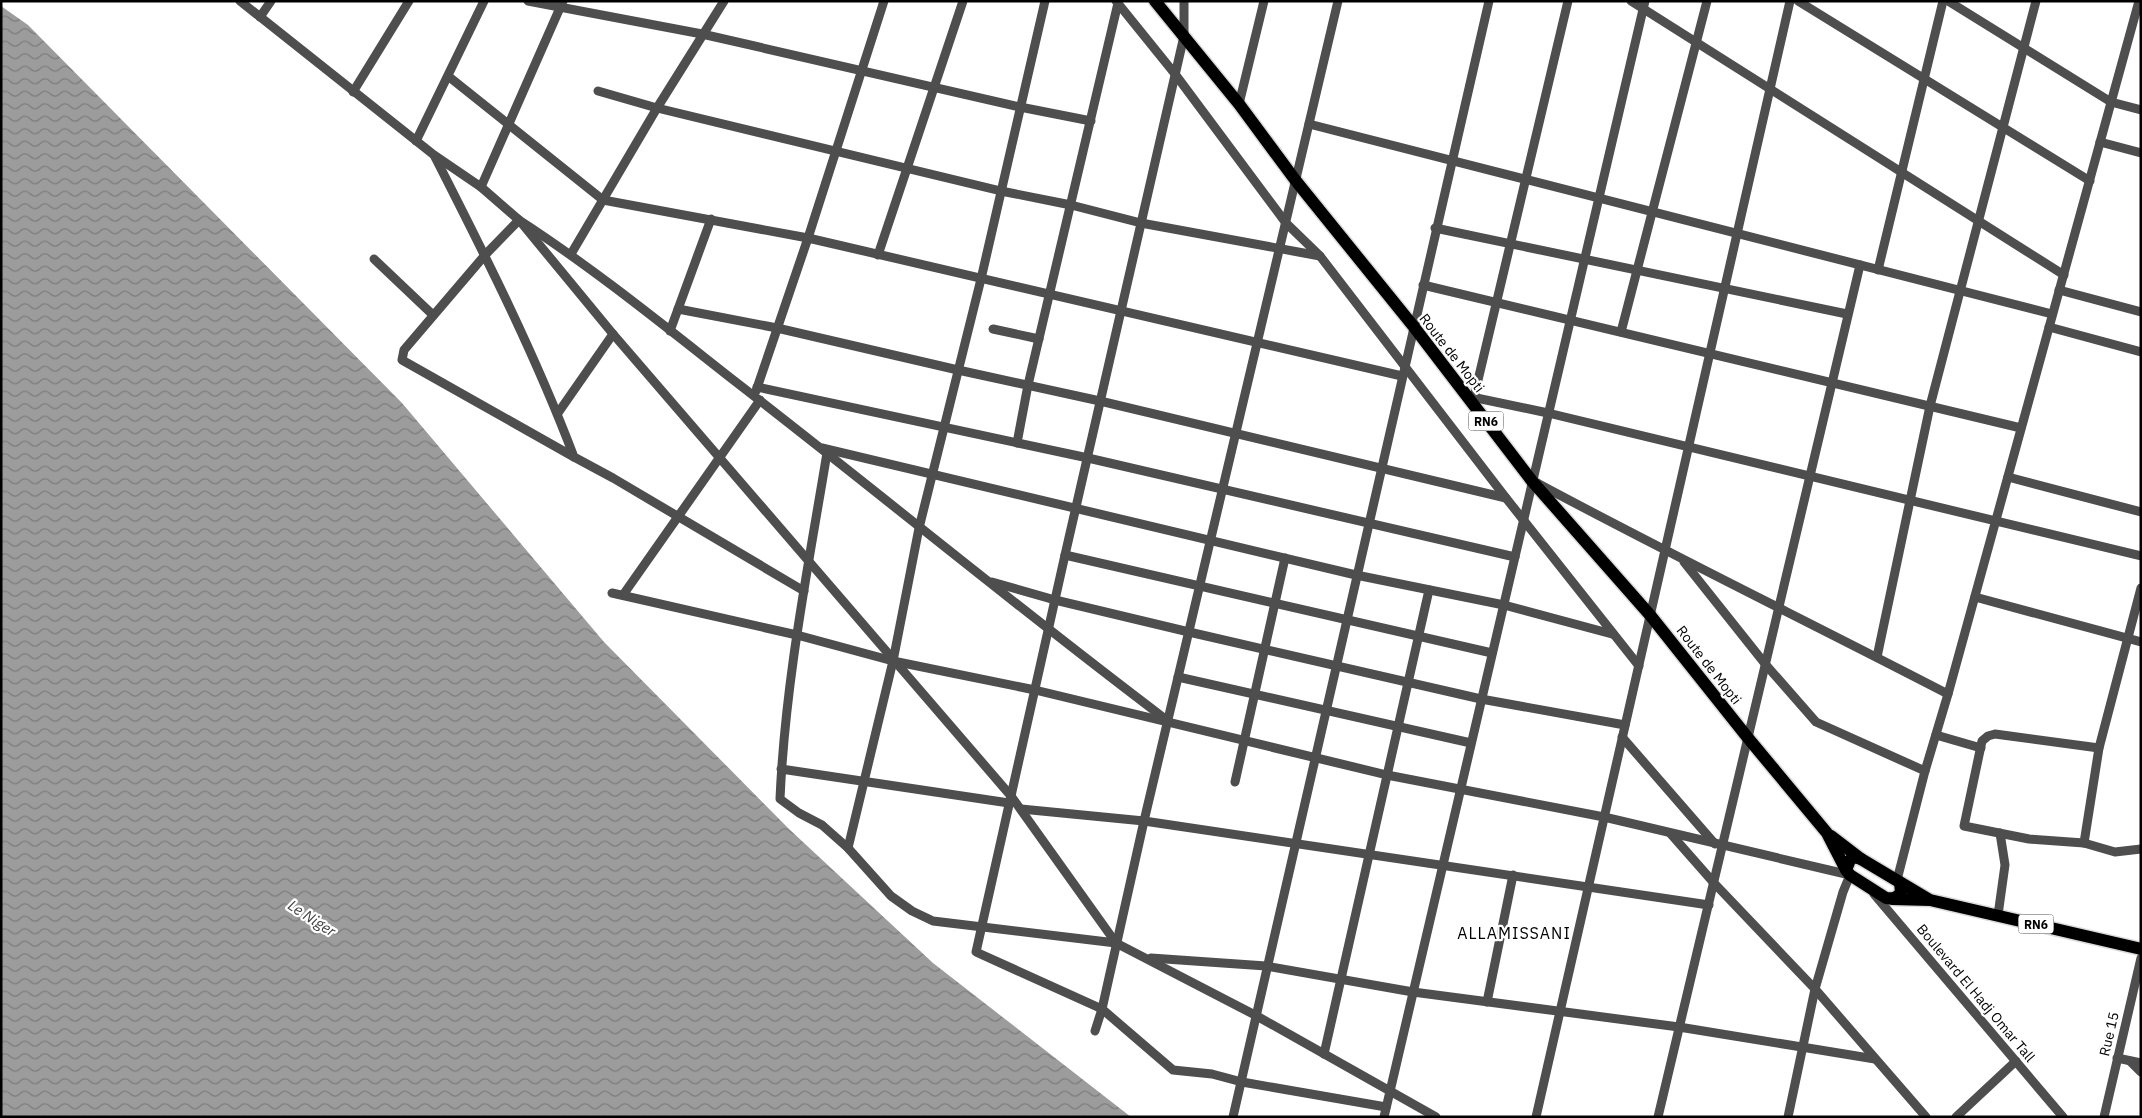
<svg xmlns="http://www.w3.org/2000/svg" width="2142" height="1118" viewBox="0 0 2142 1118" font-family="'IBM Plex Sans',sans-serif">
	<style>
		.water { fill: url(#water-waves) }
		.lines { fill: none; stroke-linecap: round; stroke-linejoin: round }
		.highway-casing { stroke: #dbdbdb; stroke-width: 15 }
		.minor { stroke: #4e4e4e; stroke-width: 9 }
		.highway { stroke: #000; stroke-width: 12 }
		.labels { text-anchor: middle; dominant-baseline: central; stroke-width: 4.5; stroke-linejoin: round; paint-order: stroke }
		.shield { fill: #fff; stroke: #4c4c4c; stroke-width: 1 }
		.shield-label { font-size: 12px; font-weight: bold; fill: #000 }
		.street-label { font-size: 14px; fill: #000; stroke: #fff }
		.water-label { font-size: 15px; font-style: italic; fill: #3d3d3d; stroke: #fff }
		.quarter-label { font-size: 16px; letter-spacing: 1px; fill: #000; stroke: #fff }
	</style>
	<defs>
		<pattern id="water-waves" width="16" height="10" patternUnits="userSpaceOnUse" patternTransform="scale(1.25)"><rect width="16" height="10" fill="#9c9c9c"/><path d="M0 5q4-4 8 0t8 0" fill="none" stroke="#7d7d7d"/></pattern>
	</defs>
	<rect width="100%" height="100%" fill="#fff"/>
	<!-- water -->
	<polygon class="water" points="1,6 28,25 402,403 604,642 789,829 933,963 1131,1117 1,1117"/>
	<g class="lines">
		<!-- highway casing -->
		<g class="highway-casing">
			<g id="highway">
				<polyline points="1155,1 1239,104 1296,181 1414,327 1532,481 1650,615 1748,738 1827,833 1846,870"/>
				<polyline points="1831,836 1861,859"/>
				<path d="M1900,883l1,9c-4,6 -8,7 -15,6l-36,-23 -4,-5 4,-10 4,-3 7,2 67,40"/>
				<polyline points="1892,899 1930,900 2141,949"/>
			</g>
		</g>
		<!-- minor -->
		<g class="minor">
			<polyline points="240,1 434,155 481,187 519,220 613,334 1011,796 1116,943 1255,1015 1436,1117"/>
			<polyline points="528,1 702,34 1020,107 1091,121"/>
			<polyline points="1116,1 1175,74 1286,223 1320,256 1506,498 1639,666"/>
			<polyline points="1184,1 1184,36 1065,555 976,952 1102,1009 1173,1070 1212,1074 1242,1082 1386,1107"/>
			<polyline points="1631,1 2064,275"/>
			<polyline points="1798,1 2090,181"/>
			<polyline points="1948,1 2111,102 2141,110"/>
			<polyline points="260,17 271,1"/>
			<polyline points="448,76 603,200 808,238 1402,376"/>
			<polyline points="598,91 657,108 1001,191 1071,205 1141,223 1320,256"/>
			<polyline points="353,92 409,1"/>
			<polyline points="1239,104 1264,1"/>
			<polyline points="1309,124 2052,314"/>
			<polyline points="416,141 484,1"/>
			<polyline points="2100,142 2141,153"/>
			<path d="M435,157c50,98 100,197 139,300l39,21 191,113"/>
			<polyline points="481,187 563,1"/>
			<polyline points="1435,228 1847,314"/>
			<polyline points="571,254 657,108 724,1"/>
			<polyline points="878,255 963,1"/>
			<polyline points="374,259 433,315"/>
			<polyline points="1878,270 1943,1"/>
			<polyline points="1423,285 2021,428"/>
			<polyline points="2059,290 2141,312"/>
			<polyline points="678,309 777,328 958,370 1100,401 1506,498"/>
			<polyline points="2049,327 2141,352"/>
			<polyline points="993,329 1039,339"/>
			<polyline points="670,331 711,219"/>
			<polyline points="1621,332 1707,1"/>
			<polyline points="757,387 1088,458 1515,557"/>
			<polyline points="756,391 808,238 884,1"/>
			<polyline points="1467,396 1548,413 2141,556"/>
			<polyline points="1474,397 1568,1"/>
			<polyline points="558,413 613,334"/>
			<polyline points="1017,443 1028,385 1118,3"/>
			<polyline points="822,448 1356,575 1504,605 1612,634"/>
			<path d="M827,453c-19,115 -42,230 -47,346l19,14 23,12 26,23 43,48 21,15 21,10 183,22"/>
			<path d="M574,457l-172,-97 2,-10 81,-95 34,-35c74,48 143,104 213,159 145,112 286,229 432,339"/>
			<polyline points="2008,477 2141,512"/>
			<path d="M1537,483c136,73 274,140 411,211"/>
			<polyline points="1065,555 1492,653"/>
			<polyline points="1684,562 1766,665 1816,722 1925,771"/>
			<polyline points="992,582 1055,600 1189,632 1481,699 1625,725"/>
			<polyline points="612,593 797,635 893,661 1035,690 1387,775 1604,817 1850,875 1843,892 1815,989 1788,1117"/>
			<polyline points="623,595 760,400"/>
			<polyline points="1975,597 2141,642"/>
			<polyline points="1877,657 1930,406 2036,1"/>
			<polyline points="1178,677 1471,743"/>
			<polyline points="1936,735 1981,748"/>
			<polyline points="1622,737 1715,844"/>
			<polyline points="2099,748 1995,734 1988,736 1982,741 1964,826 2029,839 2084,843 2115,852 2141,849"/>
			<polyline points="781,769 1009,803"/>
			<polyline points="1235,782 1285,558"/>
			<polyline points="1021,809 1144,821 1709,905"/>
			<polyline points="1670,833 1714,883 1815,989 1926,1117"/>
			<polyline points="2084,843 2099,748 2141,588"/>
			<polyline points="848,848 893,661 919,528 981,279 1045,1"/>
			<polyline points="1897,880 1925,771 1948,694 2139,1"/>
			<polyline points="1874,894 2063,1117"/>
			<polyline points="1998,915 2005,865 2000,833"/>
			<polyline points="1151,958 1266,966 1413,992 1679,1027 1875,1059"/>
			<polyline points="1487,1002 1513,875"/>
			<polyline points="1095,1031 1102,1009 1144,821 1338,1"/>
			<polyline points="1324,1054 1429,590"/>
			<polyline points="2117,1058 2141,1063"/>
			<polyline points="2130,1061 2141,1072"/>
			<polyline points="1233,1117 1489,1"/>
			<polyline points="1384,1117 1645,1"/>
			<polyline points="1536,1117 1790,1"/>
			<polyline points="1658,1117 1860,265"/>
			<polyline points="1956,1117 2016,1061"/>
			<polyline points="2104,1117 2141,958"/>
		</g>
		<!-- highway -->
		<use href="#highway" class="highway"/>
	</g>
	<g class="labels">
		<!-- shield labels -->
		<g class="shield">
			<rect x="1468.5" y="411.5" width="35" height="19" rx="4"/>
			<rect x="2018.5" y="914.5" width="35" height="19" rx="4"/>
		</g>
		<g class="shield-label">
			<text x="1486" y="421">RN6</text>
			<text x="2036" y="924">RN6</text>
		</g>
		<!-- street labels -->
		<g class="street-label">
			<text transform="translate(1452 353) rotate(52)">Route de Mopti</text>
			<text transform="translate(1709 665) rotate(52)">Route de Mopti</text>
			<text transform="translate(1976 993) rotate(50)">Boulevard El Hadj Omar Tall</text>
			<text transform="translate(2109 1034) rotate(-77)">Rue 15</text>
		</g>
		<!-- water labels -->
		<g class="water-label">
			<text transform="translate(312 918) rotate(33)">Le Niger</text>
		</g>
		<!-- quarter labels -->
		<g class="quarter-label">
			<text x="1514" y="933">ALLAMISSANI</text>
		</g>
	</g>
	<!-- border -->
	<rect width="2142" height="1118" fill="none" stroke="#000000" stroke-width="5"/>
</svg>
